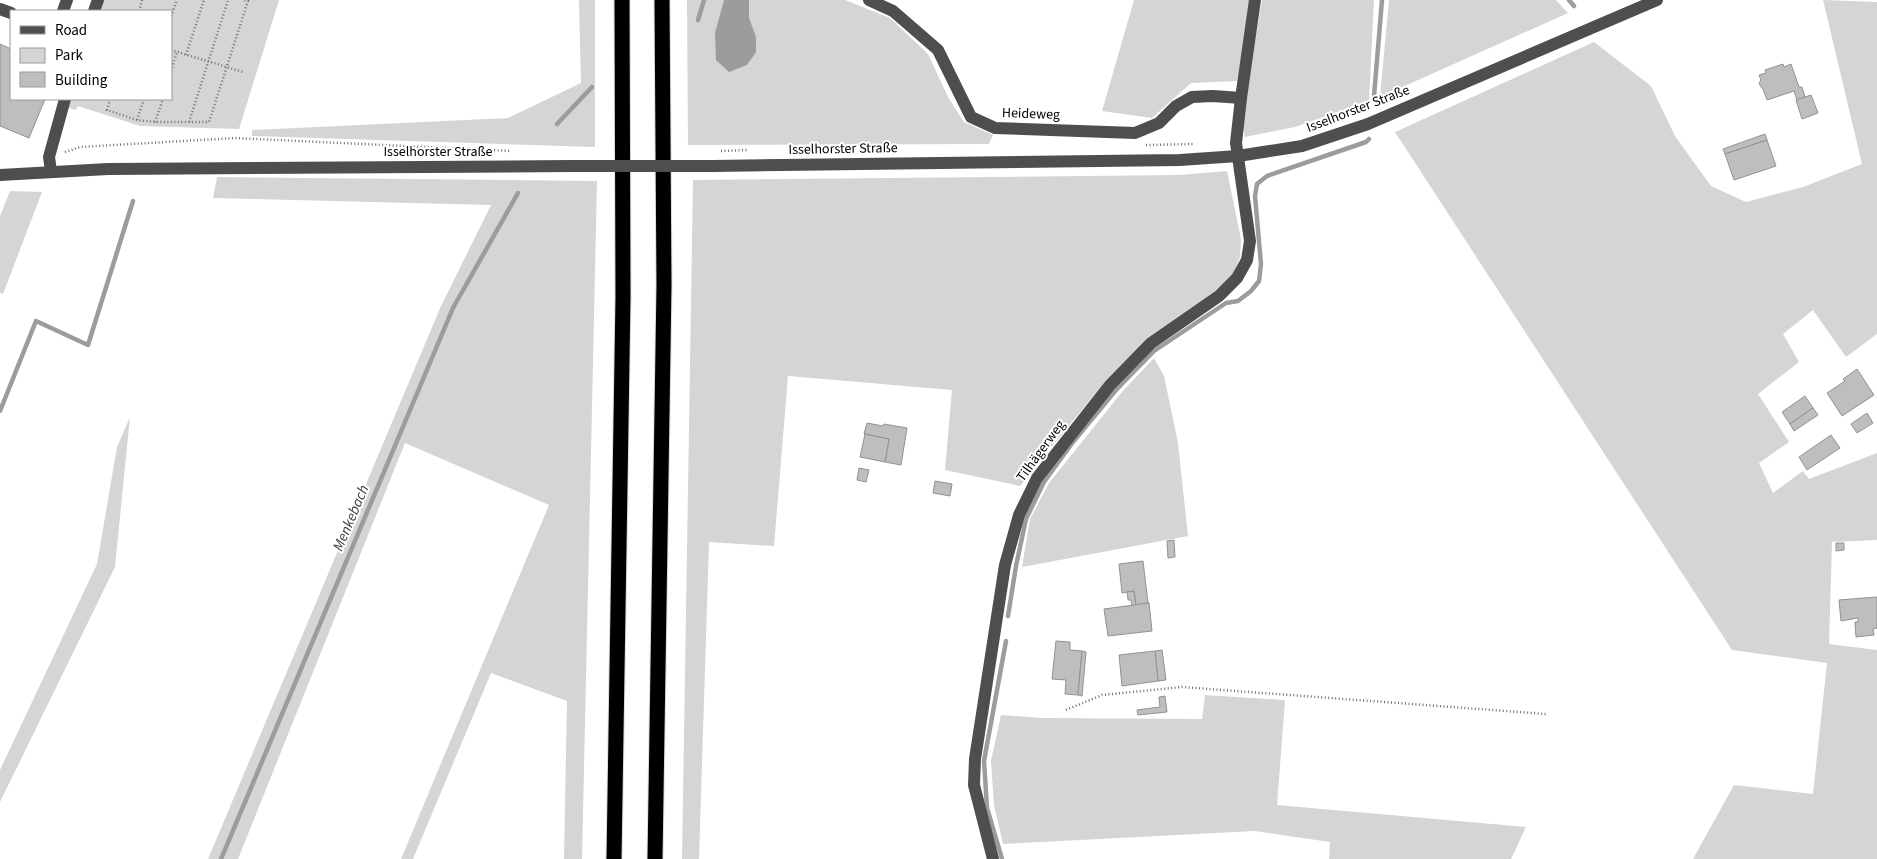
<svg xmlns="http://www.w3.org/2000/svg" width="1877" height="859" viewBox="0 0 1877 859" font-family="'Source Sans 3',sans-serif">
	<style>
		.green { fill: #d5d5d5 }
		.water { fill: #9c9c9c }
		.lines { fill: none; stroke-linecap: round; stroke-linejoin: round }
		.stream { stroke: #9c9c9c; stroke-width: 4.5 }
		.building { fill: #bebebe; stroke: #929292 }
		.highway-casing { stroke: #dbdbdb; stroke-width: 17 }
		.path { stroke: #707070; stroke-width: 2.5; stroke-dasharray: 1 2.5; stroke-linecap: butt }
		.minor { stroke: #4e4e4e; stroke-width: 12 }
		.highway { stroke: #000; stroke-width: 15 }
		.minor-bridge { stroke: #4e4e4e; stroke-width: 12 }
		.labels { text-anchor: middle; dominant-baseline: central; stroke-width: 4; stroke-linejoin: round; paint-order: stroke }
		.street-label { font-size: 14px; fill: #000; stroke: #fff }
		.water-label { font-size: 15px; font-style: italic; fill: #3d3d3d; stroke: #fff }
	</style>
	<rect width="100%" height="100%" fill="#fff"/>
	<!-- green -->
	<g class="green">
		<polygon points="94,0 279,0 239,129 140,126 78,106 76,110 59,105 61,99 171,99 171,11 90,11"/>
		<polygon points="579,0 595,0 595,147 252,136 252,130 508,118 581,83"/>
		<polygon points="687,0 845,0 890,18 928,54 948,97 964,122 993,135 989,144 688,145"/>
		<polygon points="1134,0 1251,0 1237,81 1191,83 1152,118 1102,111"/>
		<polygon points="1262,0 1374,0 1369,101 1295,127 1245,137 1242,121"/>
		<polygon points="1389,0 1556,0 1568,13 1380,97"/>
		<polygon points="1823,0 1877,2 1877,334 1846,357 1813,310 1783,334 1799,362 1758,394 1789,442 1759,463 1773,493 1803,471 1809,479 1877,453 1877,540 1832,542 1829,644 1877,650 1877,859 1693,859 1734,785 1813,794 1827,663 1732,650 1395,132 1594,42 1651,86 1675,136 1711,186 1746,202 1803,187 1862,164"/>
		<polygon points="1227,171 1241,239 1240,257 1232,276 1214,292 1148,337 1106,380 1020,486 945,470 952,390 788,376 774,546 709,542 699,859 682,859 693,180 1179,175"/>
		<polygon points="217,177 597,181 582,859 564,859 567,701 491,673 413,859 401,859 549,505 405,443 238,859 208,859 441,306 491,205 213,198"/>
		<polygon points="10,191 42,192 3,294 0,293 0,216"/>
		<polygon points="1154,358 1164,376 1178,443 1188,536 1022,567 1030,519 1049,483 1122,392"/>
		<polygon points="130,417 115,567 0,802 0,770 97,564 117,447"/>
		<polygon points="1205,695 1285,700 1277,805 1526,827 1511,859 1329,859 1330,842 1255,831 1003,844 994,805 991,761 1001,715 1042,718 1202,719"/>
	</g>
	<!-- water -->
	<polygon class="water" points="724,0 749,0 749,18 756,37 756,52 747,65 729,72 716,60 715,33"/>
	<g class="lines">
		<!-- stream -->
		<g class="stream">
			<polyline points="1569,0 1574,6"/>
			<polyline points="698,20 704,0"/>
			<polyline points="1374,96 1382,0"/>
			<polyline points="557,124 592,87"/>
			<polyline points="0,411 36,321 88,345 133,201"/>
			<polyline points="1008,616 1016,566 1026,519 1044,482 1073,442 1116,390 1154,351 1226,303 1238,301 1251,291 1259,281 1261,264 1255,196 1257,184 1267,176 1366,142 1369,139"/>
			<polyline points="221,859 453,308 518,193"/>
			<polyline points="1002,859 987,808 984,761 1006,641"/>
		</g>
	</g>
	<!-- building -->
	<g class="building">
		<polygon points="0,44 11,49 11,99 45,99 29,138 0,126"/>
		<polygon points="1783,64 1784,67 1791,64 1799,87 1802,87 1805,97 1797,100 1794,91 1767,100 1763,89 1761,87 1759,83 1761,80 1759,75 1766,73 1765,70"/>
		<polygon points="1811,95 1818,113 1802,119 1796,100"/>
		<polygon points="1765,134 1767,140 1725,154 1723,149"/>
		<polygon points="1767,140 1776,166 1734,180 1725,154"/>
		<polygon points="1857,369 1874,395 1842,416 1827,393 1845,381 1843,379"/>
		<polygon points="1805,396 1813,408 1790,424 1782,412"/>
		<polygon points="1813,408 1818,415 1794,431 1790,424"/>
		<polygon points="1867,413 1873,423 1857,433 1851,424"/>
		<polygon points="867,423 883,426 884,424 907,428 901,465 885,462 889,439 864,434"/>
		<polygon points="865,434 889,439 885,462 860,457"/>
		<polygon points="1831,435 1840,448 1807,470 1799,457"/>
		<polygon points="859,468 869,470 866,482 857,480"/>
		<polygon points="935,481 952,484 950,496 933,493"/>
		<polygon points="1174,540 1175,557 1168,558 1167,541"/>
		<polygon points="1836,543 1844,543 1844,550 1836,551"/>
		<polygon points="1143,561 1148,603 1149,603 1136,605 1134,591 1122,593 1119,564"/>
		<polygon points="1134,591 1136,605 1132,606 1131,600 1128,600 1127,592"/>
		<polygon points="1877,597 1877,628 1873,629 1874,635 1856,637 1855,622 1858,622 1858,618 1841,621 1839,600"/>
		<polygon points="1149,603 1152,631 1108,636 1104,609"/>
		<polygon points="1056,641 1070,642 1070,650 1082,651 1078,695 1065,694 1066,680 1052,679"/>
		<polygon points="1162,650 1166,680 1158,681 1155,651"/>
		<polygon points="1082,651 1086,652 1082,696 1078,695"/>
		<polygon points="1155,651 1158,681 1122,686 1119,655"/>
		<polygon points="1165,696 1167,712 1138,715 1137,710 1160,707 1159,697"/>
	</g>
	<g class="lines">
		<!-- highway casing -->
		<g class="highway-casing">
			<g id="highway">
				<polyline points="614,859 623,297 622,0"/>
				<polyline points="655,859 664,285 662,0"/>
			</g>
		</g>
		<!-- path -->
		<g class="path">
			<polyline points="139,11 142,0"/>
			<polyline points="171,16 177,0"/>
			<polyline points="171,50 243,72"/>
			<polyline points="186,55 204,0"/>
			<polyline points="171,71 177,52"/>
			<polyline points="110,99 107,110 137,120 155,122 209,122 248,1 244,0"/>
			<polyline points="137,120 144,99"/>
			<polyline points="155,122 163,99"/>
			<polyline points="189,122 228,0"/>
			<polyline points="1146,145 1193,144"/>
			<polyline points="721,151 748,150"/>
			<polyline points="65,152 80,147 235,138 511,151"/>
			<polyline points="1066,710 1102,695 1182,687 1546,714"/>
		</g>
		<!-- minor -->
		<g class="minor">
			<polyline points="869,0 893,11 938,50 971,117 995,128 1135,133 1159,123 1176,106 1192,97 1213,96 1241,98"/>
			<polyline points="0,9 11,13"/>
			<polyline points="63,11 67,0"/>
			<polyline points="94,11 98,0"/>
			<polyline points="713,166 1180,160 1238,156 1302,146 1368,124 1657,0"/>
			<polyline points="51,171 49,157 65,99"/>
			<polyline points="0,175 108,169 571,166"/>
			<polyline points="993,859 974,785 975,759 1005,565 1019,515 1037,478 1110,385 1151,343 1219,296 1237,278 1247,260 1250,241 1236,143 1241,98 1255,0"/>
		</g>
		<!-- highway -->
		<use href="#highway" class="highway"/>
		<!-- minor-bridge -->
		<polyline class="minor-bridge" points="571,166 713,166"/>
	</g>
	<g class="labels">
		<!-- street labels -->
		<g class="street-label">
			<text transform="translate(1358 109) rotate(-21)">Isselhorster Straße</text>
			<text transform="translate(1031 114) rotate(2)">Heideweg</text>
			<text transform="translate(843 149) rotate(-1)">Isselhorster Straße</text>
			<text x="438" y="152">Isselhorster Straße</text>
			<text transform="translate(1041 451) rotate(-54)">Tilhägerweg</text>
		</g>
		<!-- water labels -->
		<g class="water-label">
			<text transform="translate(351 518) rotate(-67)">Menkebach</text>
		</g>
	</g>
	<!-- legend -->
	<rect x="10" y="10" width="162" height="90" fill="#ffffff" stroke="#999999"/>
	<rect x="20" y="26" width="25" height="8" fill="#4e4e4e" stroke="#999999"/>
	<text x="55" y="35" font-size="15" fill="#000000">Road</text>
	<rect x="20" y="48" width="25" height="15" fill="#d5d5d5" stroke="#999999"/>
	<text x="55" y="60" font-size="15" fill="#000000">Park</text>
	<rect x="20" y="72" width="25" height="15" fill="#bebebe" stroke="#999999"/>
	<text x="55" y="85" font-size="15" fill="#000000">Building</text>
</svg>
